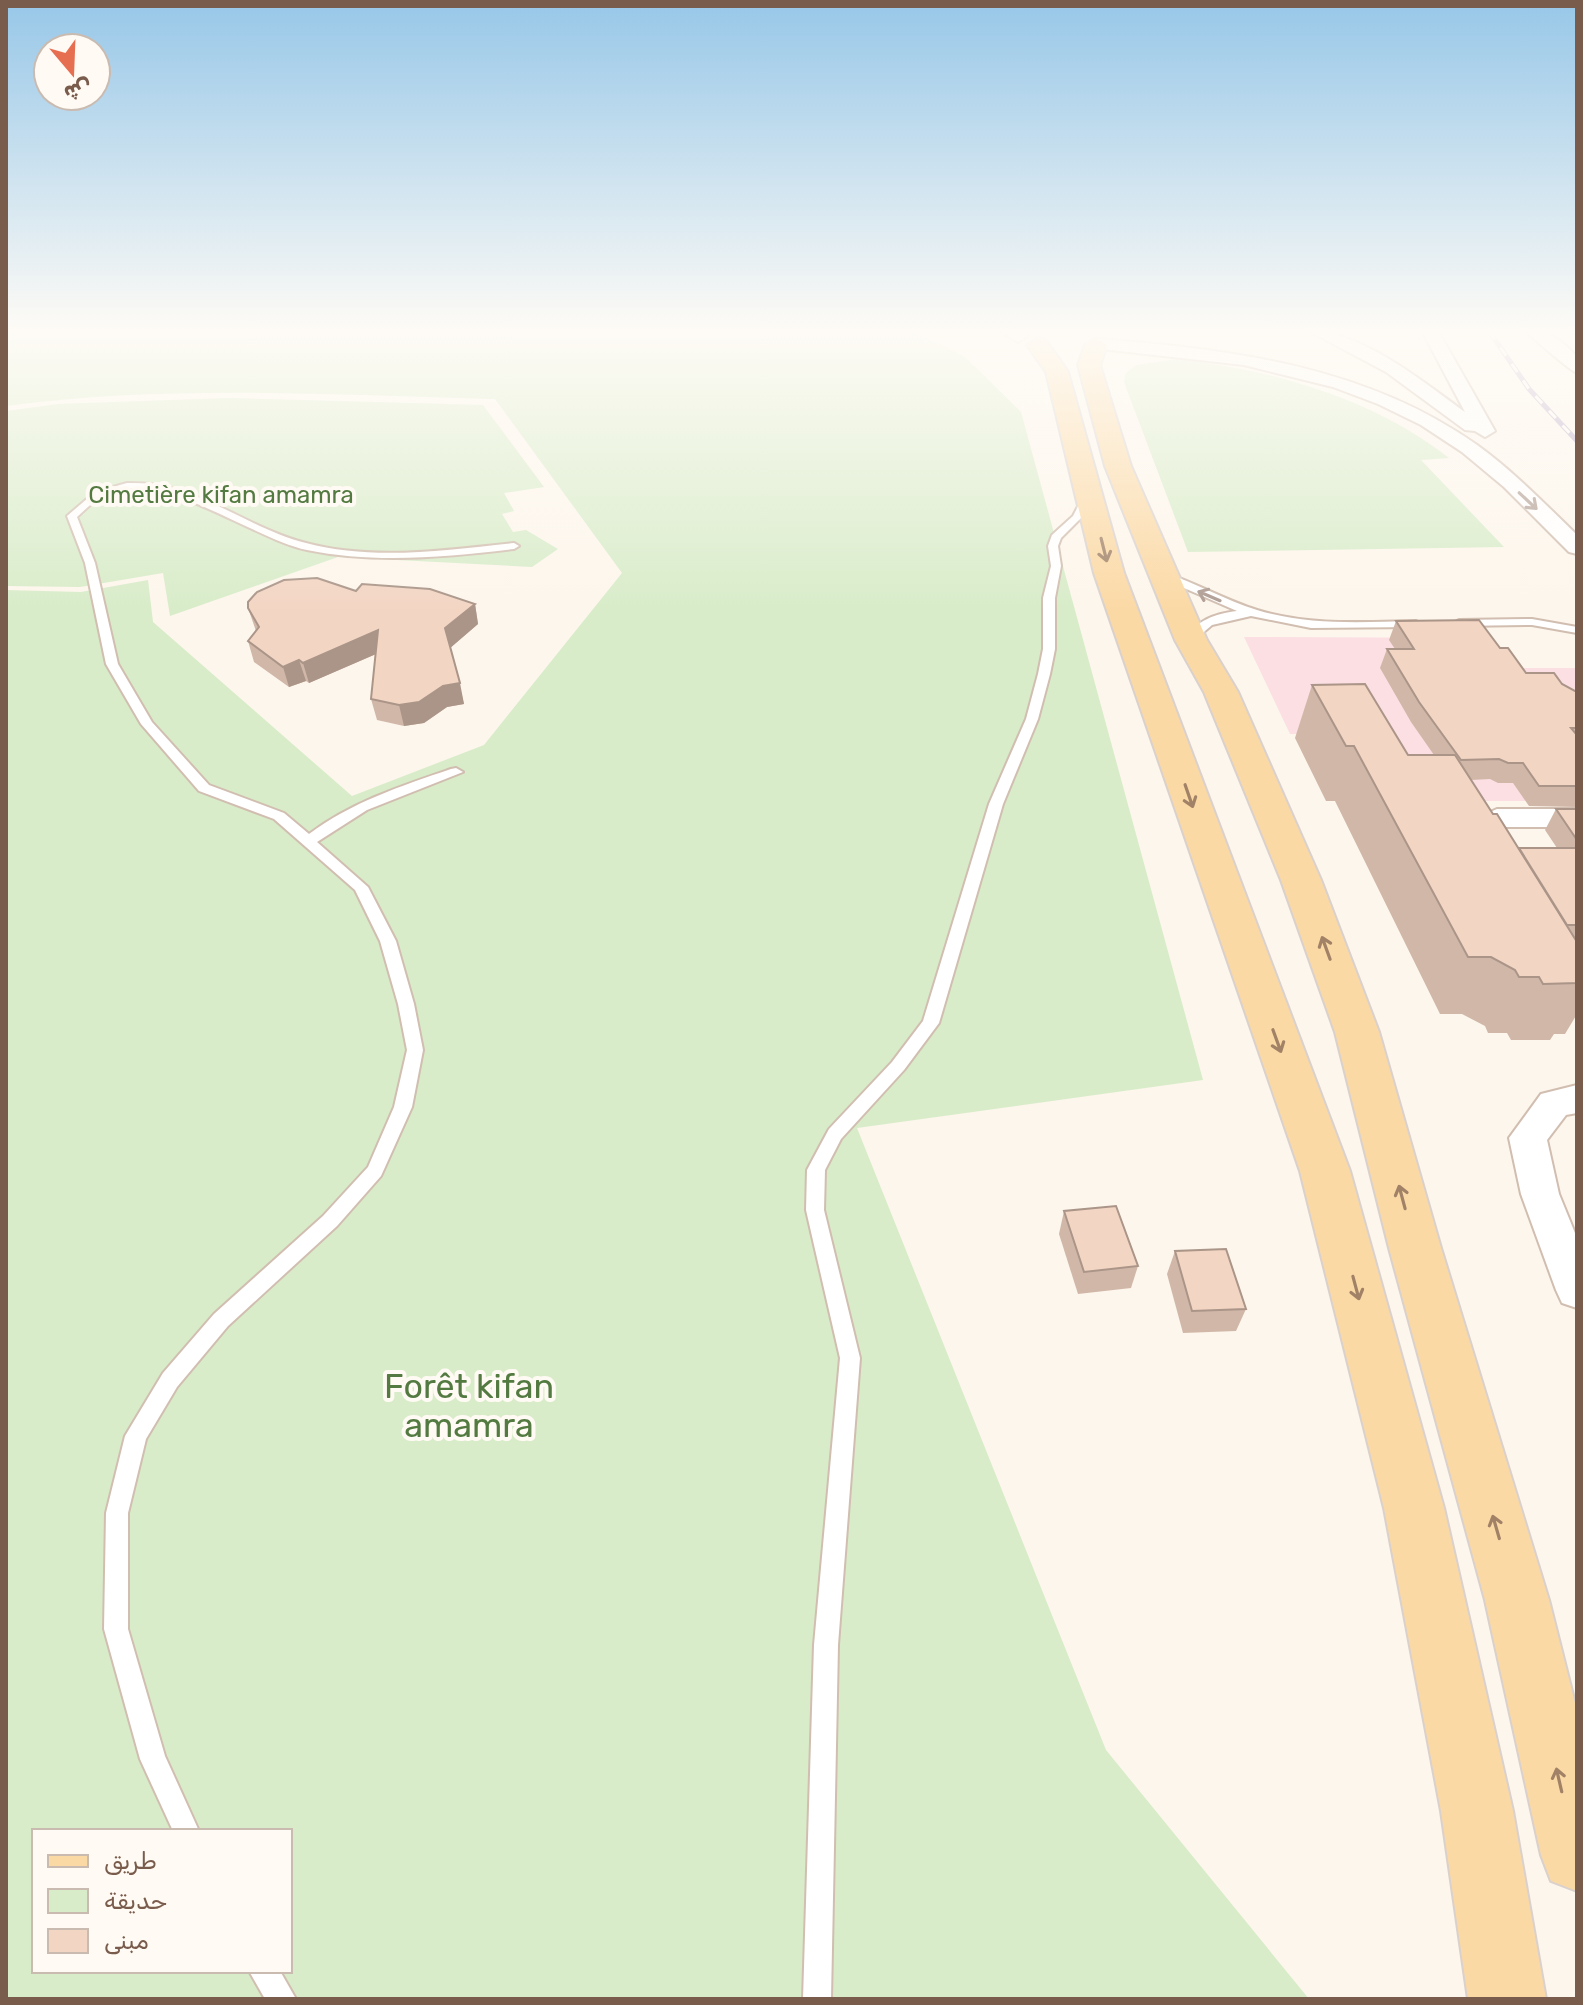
<svg xmlns="http://www.w3.org/2000/svg" width="1583" height="2005" viewBox="0 0 1583 2005" font-family="Rubik,'Noto Sans Arabic',sans-serif">
	<style>
		.medical { fill: #fbdfe3 }
		.green { fill: #d8ecc9; fill-rule: evenodd }
		.lines { fill: none; stroke-linecap: round; stroke-linejoin: round }
		.service-casing { stroke: #d1beb0; stroke-width: 4 }
		.minor-casing { stroke: #d1beb0; stroke-width: 4 }
		.tertiary-casing { stroke: #d1beb0; stroke-width: 4 }
		.primary-casing { stroke: #dad1cd; stroke-width: 4 }
		.service { fill: #fff; fill-rule: evenodd }
		.minor { fill: #fff; fill-rule: evenodd }
		.tertiary { fill: #fff; fill-rule: evenodd }
		.primary { fill: #fbd9a5; fill-rule: evenodd }
		.rail-casing { stroke: #b9a8c9; stroke-width: 5 }
		.rail { stroke: #fffaf3; stroke-width: 3; stroke-dasharray: 10; stroke-linecap: butt }
		.wall { fill: #d1b7a8 }
		.shaded-wall { fill: #aa9588 }
		.building { fill: #f3d5c3; stroke: #aa9588; stroke-width: 2 }
		.oneway { stroke: #af9d94 }
		.oneway2 { stroke: #a18267 }
		.labels { text-anchor: middle; dominant-baseline: central; stroke-width: 8; stroke-linejoin: round; paint-order: stroke }
		.far-park-label { font-size: 24px; fill: #537a41; stroke: #fffaf3 }
		.near-park-label { font-size: 34px; fill: #537a41; stroke: #fffaf3 }
	</style>
	<rect width="100%" height="100%" fill="#fdf6ec"/>
	<!-- medical -->
	<polygon class="medical" points="1244,637 1483,638 1505,668 1577,668 1577,801 1424,801 1387,734 1290,734"/>
	<!-- green -->
	<g class="green">
		<path d="M6,331h908l51,26 56,55 182,668 -346,48 249,622 203,249h-1303v-1409l75,2 67,-12 5,42 199,174 132,-51 138,-172 -127,-174c-163,-4 -328,-15 -489,7zM34,1831h256v140h-256z"/>
		<path d="M1177,359c95,11 196,39 272,99l-28,2 83,87 -316,5 -64,-170 2,-9 10,-8z"/>
		<polygon points="229,398 483,405 544,487 504,493 514,511 502,514 513,532 526,530 558,549 532,567 338,557 170,616 163,573 80,587 6,586 6,411 59,404"/>
	</g>
	<g class="lines">
		<!-- service casing -->
		<g class="service-casing">
			<g id="service">
				<path d="M127,483c10,0 20,0 30,2 53,9 97,45 149,58 66,18 141,7 208,0l5,3 -5,3c-68,8 -139,15 -207,1 -57,-12 -151,-86 -206,-53 -9,5 -16,13 -24,20l18,46 23,101 34,58 57,63 75,28 25,21c43,-32 92,-48 142,-65l5,-1 7,4 -96,38 -50,32 51,45 28,54 18,63 9,46 -11,57 -31,69 -44,50 -109,100 -51,61 -31,52 -18,74v116l37,127 34,75h-26l-33,-72 -36,-130 2,-116 19,-77 38,-63 51,-59 109,-98 45,-49 26,-60 13,-57 -9,-46 -18,-63 -25,-51 -81,-71 -75,-28 -58,-67 -35,-60 -21,-101 -18,-47 28,-24z"/>
				<polygon points="1085,493 1093,495 1082,517 1061,538 1058,546 1061,566 1055,598 1055,649 1050,674 1038,719 1003,804 939,1023 904,1070 841,1139 825,1170 824,1210 860,1358 838,1645 831,1999 803,1999 814,1645 840,1358 806,1210 807,1170 829,1129 892,1062 923,1021 989,804 1026,719 1038,674 1043,649 1043,598 1051,566 1048,546 1052,535 1073,516"/>
				<path d="M1165,573c31,10 60,27 92,37 52,16 105,12 159,11l6,3 -6,3 -105,1 -60,-12 -39,9 -21,18 -6,-3c12,-20 29,-26 52,-29l-76,-33 -1,-2z"/>
				<polygon points="1532,619 1577,627 1577,633 1532,625 1459,626 1453,623 1459,620"/>
				<polygon points="249,1971 280,1971 296,1999 265,1999"/>
			</g>
		</g>
		<!-- minor casing -->
		<g class="minor-casing">
			<g id="minor">
				<path d="M1309,331c53,0 114,51 156,81l-43,-81h16l57,100 -10,6 -10,-6 -10,-1 -79,-58z"/>
				<path d="M1526,331c23,0 36,9 51,26v16c-5,-1 -47,-37 -51,-42z"/>
				<path d="M1098,339c132,10 268,27 379,106 36,26 68,59 100,90v19l-8,-2 -65,-65 -42,-35 -41,-27 -43,-21 -45,-17 -89,-22 -152,-17 -2,-4z"/>
				<polygon points="1497,809 1577,809 1577,827 1502,827 1485,835 1489,842 1485,849 1474,851 1463,849 1453,832 1458,826"/>
				<polygon points="1577,1085 1577,1113 1566,1115 1547,1140 1559,1194 1577,1238 1577,1308 1562,1303 1556,1290 1521,1194 1509,1138 1541,1094"/>
			</g>
		</g>
		<!-- tertiary casing -->
		<g class="tertiary-casing">
			<polygon id="tertiary" points="1000,331 1024,331 1028,336 1018,342"/>
		</g>
		<!-- primary casing -->
		<g class="primary-casing">
			<g id="primary">
				<polygon points="1038,338 1046,340 1068,372 1124,573 1350,1171 1444,1508 1513,1811 1546,1999 1468,1999 1441,1811 1384,1508 1300,1171 1094,573 1046,372 1027,345"/>
				<polygon points="1096,338 1107,345 1100,365 1131,466 1207,640 1238,692 1321,880 1379,1032 1441,1248 1549,1600 1577,1711 1577,1891 1551,1881 1541,1855 1485,1600 1389,1248 1335,1032 1281,880 1204,692 1175,640 1105,466 1078,365 1085,345"/>
			</g>
		</g>
		<!-- service -->
		<use href="#service" class="service"/>
		<!-- minor -->
		<use href="#minor" class="minor"/>
		<!-- tertiary -->
		<use href="#tertiary" class="tertiary"/>
		<!-- primary -->
		<use href="#primary" class="primary"/>
		<!-- rail casing -->
		<g class="rail-casing">
			<polyline id="rail" points="1489,331 1529,389 1577,441"/>
		</g>
		<!-- rail -->
		<use href="#rail" class="rail"/>
	</g>
	<!-- wall -->
	<g class="wall">
		<polygon points="475,604 478,624 450,648 464,704 447,707 424,723 404,726 377,720 371,699 376,654 309,683 306,681 289,687 254,662 248,641 256,631 248,608"/>
		<polygon points="1396,621 1500,648 1526,673 1562,684 1577,692 1577,807 1529,806 1513,783 1498,783 1490,779 1471,780 1493,814 1519,849 1557,848 1545,830 1556,809 1577,809 1577,1014 1565,1034 1554,1034 1550,1040 1511,1040 1507,1033 1488,1033 1485,1026 1462,1014 1440,1014 1335,801 1326,801 1295,738 1312,685 1408,755 1434,755 1411,722 1380,668 1387,649 1395,649 1389,640"/>
		<polygon points="1064,1211 1138,1266 1131,1288 1078,1294 1059,1234"/>
		<polygon points="1175,1251 1246,1309 1236,1331 1183,1333 1167,1274"/>
	</g>
	<!-- shaded-wall -->
	<g class="shaded-wall">
		<polygon points="475,604 478,624 449,649 445,628"/>
		<polygon points="378,630 383,651 309,683 303,663"/>
		<polygon points="299,660 306,681 289,687 283,667"/>
		<polygon points="460,683 464,704 447,707 424,723 404,726 399,705 443,686"/>
	</g>
	<!-- building -->
	<g class="building">
		<polygon points="317,578 356,591 362,584 430,589 475,604 445,628 460,683 443,686 419,702 399,705 371,699 378,630 303,663 299,660 283,667 248,641 259,627 248,608 248,602 257,592 284,580"/>
		<polygon points="1479,620 1500,648 1508,648 1526,673 1554,673 1562,684 1577,692 1577,728 1571,728 1577,735 1577,786 1539,786 1523,763 1508,763 1499,759 1461,760 1419,702 1387,649 1414,649 1396,621"/>
		<polygon points="1365,684 1408,755 1455,755 1493,814 1497,814 1577,942 1577,983 1543,984 1539,977 1519,977 1515,970 1491,957 1468,957 1354,746 1346,746 1312,685"/>
		<polygon points="1556,809 1577,809 1577,840"/>
		<polygon points="1519,848 1577,848 1577,925 1567,925"/>
		<polygon points="1116,1206 1138,1266 1084,1272 1064,1211"/>
		<polygon points="1226,1249 1246,1309 1192,1311 1175,1251"/>
	</g>
	<!-- one-way arrows -->
	<defs><path id="oneway-shaft" d="M-6 0H5M1.5-3L5.5 0L1.5 3" fill="none" stroke-width="1.6" stroke-linecap="round" stroke-linejoin="round" transform="scale(2)"/></defs>
	<g class="oneway">
		<use href="#oneway-shaft" transform="translate(1528 501) rotate(43)"/>
		<use href="#oneway-shaft" transform="translate(1209 596) rotate(-157)"/>
	</g>
	<g class="oneway2">
		<use href="#oneway-shaft" transform="translate(1104 550) rotate(76)"/>
		<use href="#oneway-shaft" transform="translate(1189 796) rotate(71)"/>
		<use href="#oneway-shaft" transform="translate(1326 948) rotate(-110)"/>
		<use href="#oneway-shaft" transform="translate(1277 1041) rotate(70)"/>
		<use href="#oneway-shaft" transform="translate(1402 1197) rotate(-105)"/>
		<use href="#oneway-shaft" transform="translate(1356 1288) rotate(75)"/>
		<use href="#oneway-shaft" transform="translate(1496 1527) rotate(-106)"/>
		<use href="#oneway-shaft" transform="translate(1559 1780) rotate(-103)"/>
	</g>
	<!-- sky -->
	<linearGradient id="sky" x2="0" y2="1"><stop stop-color="#97c7e8"/><stop offset="0.54" stop-color="#fefbf6"/><stop offset="1" stop-color="#fefbf6" stop-opacity="0"/></linearGradient>
	<rect width="1583" height="612" fill="url(#sky)"/>
	<g class="labels">
		<!-- far-park labels -->
		<g class="far-park-label">
			<text x="221" y="495">Cimetière kifan amamra</text>
		</g>
		<!-- near-park labels -->
		<g class="near-park-label">
			<text x="469" y="1386">Forêt kifan<tspan x="469" dy="39">amamra</tspan></text>
		</g>
	</g>
	<!-- border -->
	<rect width="1583" height="2005" fill="none" stroke="#7a5c4d" stroke-width="16"/>
	<!-- legend -->
	<rect x="32" y="1829" width="260" height="144" fill="#fffaf3" stroke="#cabbb1" stroke-width="2"/>
	<rect x="48" y="1855" width="40" height="12" fill="#fbd9a5" stroke="#cabbb1" stroke-width="2"/>
	<text x="104" y="1869" font-size="24" fill="#7a5c4d">طريق</text>
	<rect x="48" y="1889" width="40" height="24" fill="#d8ecc9" stroke="#cabbb1" stroke-width="2"/>
	<text x="104" y="1909" font-size="24" fill="#7a5c4d">حديقة</text>
	<rect x="48" y="1929" width="40" height="24" fill="#f3d5c3" stroke="#cabbb1" stroke-width="2"/>
	<text x="104" y="1949" font-size="24" fill="#7a5c4d">مبنى</text>
	<!-- north arrow -->
	<g transform="translate(72 72) rotate(161)"><circle r="38" fill="#fffaf3" stroke="#cabbb1" stroke-width="2"/>
	<path d="M0-6L14 30L0 20L-14 30Z" fill="#e76f51"/>
	<text y="-12" font-size="22" font-weight="bold" text-anchor="middle" fill="#7a5c4d">ش</text>
	</g>
</svg>
